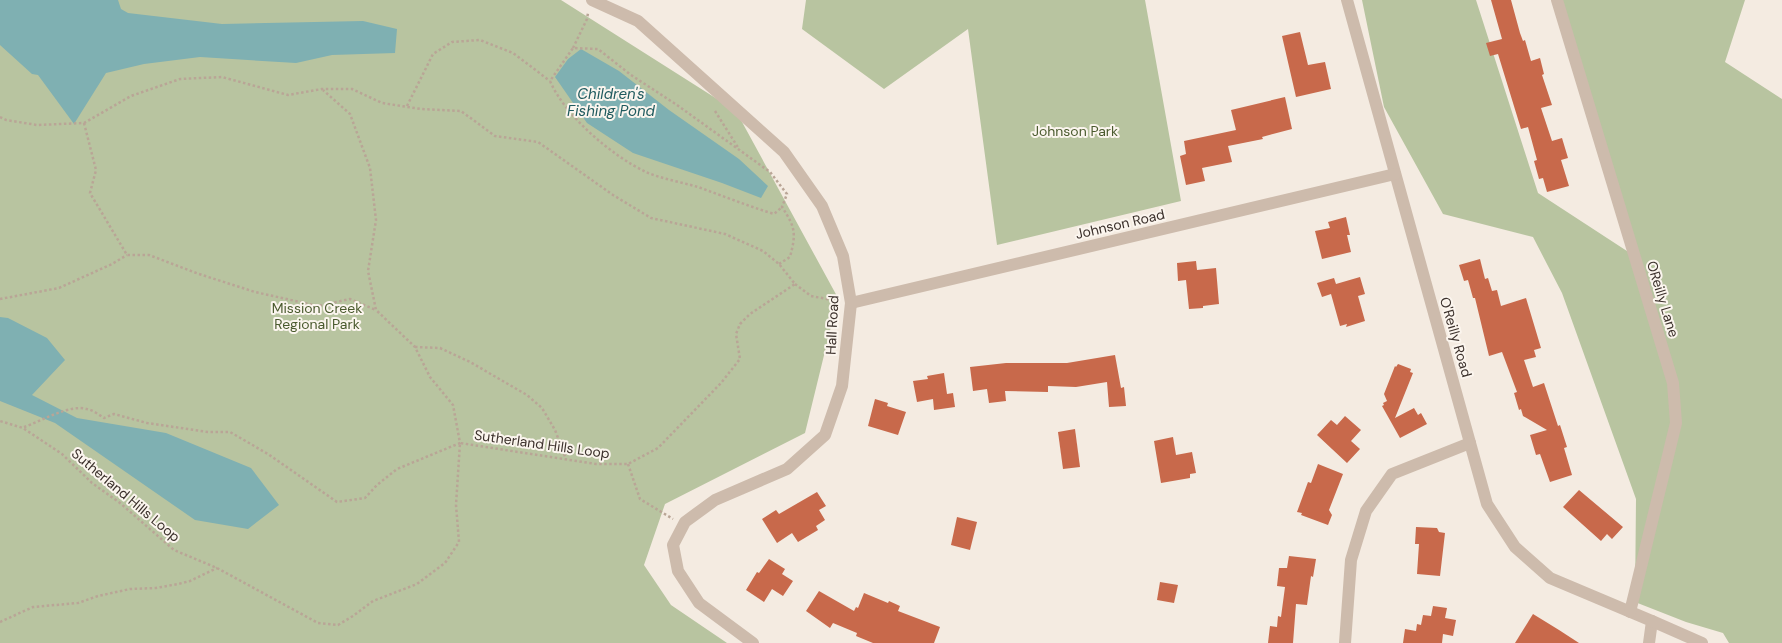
<svg xmlns="http://www.w3.org/2000/svg" width="1782" height="643" viewBox="0 0 1782 643" font-family="'DM Sans',sans-serif">
	<style>
		.green { fill: #b8c4a0 }
		.water { fill: #7fb0b2 }
		.building { fill: #c8694b }
		.lines { fill: none; stroke-linecap: round; stroke-linejoin: round }
		.path { stroke: #b9a596; stroke-width: 2.5; stroke-dasharray: 2.5 2.5; stroke-linecap: butt }
		.minor { stroke: #cdbbac; stroke-width: 12 }
		.labels { text-anchor: middle; dominant-baseline: central; stroke-width: 4; stroke-linejoin: round; paint-order: stroke }
		.park-label { font-size: 14px; fill: #4a5a2e; stroke: #fbf5ee }
		.street-label { font-size: 14px; fill: #3b302b; stroke: #fbf5ee }
		.water-label { font-size: 15px; font-style: italic; fill: #1f5a5e; stroke: #fbf5ee }
	</style>
	<rect width="100%" height="100%" fill="#f4ebe1"/>
	<!-- green -->
	<g class="green">
		<polygon points="0,0 561,0 736,111 838,298 805,433 665,504 644,565 671,605 727,643 0,643"/>
		<polygon points="806,0 1145,0 1181,201 997,245 968,29 884,89 802,29"/>
		<polygon points="1362,0 1476,0 1538,193 1630,253 1559,0 1745,0 1725,62 1782,99 1782,643 1729,643 1723,633 1686,622 1635,602 1636,499 1562,293 1533,237 1443,214 1384,107"/>
	</g>
	<!-- water -->
	<g class="water">
		<polygon points="0,0 118,0 121,9 128,13 222,24 363,21 397,29 395,53 332,55 296,63 200,57 144,64 106,73 74,124 38,75 32,74 0,45"/>
		<polygon points="581,49 619,71 669,110 739,159 768,186 761,198 722,183 633,153 587,123 555,77 568,59"/>
		<polygon points="0,317 8,318 47,338 65,360 32,395 77,418 166,433 251,468 279,505 248,529 195,520 55,423 0,401"/>
	</g>
	<!-- building -->
	<g class="building">
		<polygon points="1491,0 1511,0 1520,33 1523,41 1525,40 1531,61 1540,58 1544,74 1542,75 1552,105 1541,108 1552,141 1562,138 1568,158 1561,160 1569,186 1547,192 1543,178 1539,179 1534,161 1537,160 1528,127 1521,129 1498,54 1490,56 1486,43 1502,39"/>
		<polygon points="1300,32 1308,65 1325,62 1331,89 1296,97 1282,36"/>
		<polygon points="1285,97 1292,129 1262,137 1263,139 1228,146 1232,162 1202,168 1205,181 1186,185 1180,156 1186,154 1184,141 1236,130 1231,110"/>
		<polygon points="1346,217 1350,235 1347,235 1351,252 1322,259 1315,231 1330,228 1328,222"/>
		<polygon points="1480,259 1485,279 1488,278 1492,291 1497,290 1501,306 1526,298 1541,348 1534,350 1536,357 1524,360 1533,387 1544,383 1558,426 1560,425 1567,447 1564,448 1572,475 1550,482 1540,454 1536,455 1530,435 1547,430 1523,416 1521,409 1519,410 1514,393 1517,392 1502,352 1489,356 1475,298 1473,298 1468,280 1464,281 1459,265"/>
		<polygon points="1196,261 1197,270 1216,268 1219,304 1203,306 1203,308 1189,309 1186,280 1178,281 1177,263"/>
		<polygon points="1360,277 1365,294 1358,296 1365,321 1346,327 1347,324 1340,326 1331,294 1322,297 1317,283 1334,278 1336,284"/>
		<polygon points="1115,355 1121,388 1124,387 1126,406 1109,407 1107,382 1076,387 1048,386 1048,392 1005,391 1006,401 989,403 987,389 973,391 970,367 1006,363 1067,363"/>
		<polygon points="1398,364 1411,369 1410,372 1413,373 1395,418 1414,408 1418,415 1421,413 1427,424 1400,438 1382,406 1384,405 1383,403 1387,401 1384,394 1395,366 1396,367"/>
		<polygon points="944,373 947,394 953,393 955,407 934,410 933,399 917,402 913,381 928,379 927,376"/>
		<polygon points="875,399 888,403 887,406 906,412 898,435 868,426"/>
		<polygon points="1345,416 1361,430 1351,441 1360,449 1347,463 1317,435 1331,420 1337,425"/>
		<polygon points="1075,429 1080,467 1063,469 1058,432"/>
		<polygon points="1173,437 1176,455 1192,452 1196,473 1190,474 1190,478 1161,483 1154,441"/>
		<polygon points="1318,464 1343,474 1329,510 1332,515 1328,525 1301,515 1302,513 1297,512 1308,482 1311,483"/>
		<polygon points="1579,490 1623,527 1612,539 1607,534 1601,541 1563,507"/>
		<polygon points="817,492 826,506 819,510 825,520 816,526 818,530 798,542 792,533 777,543 762,519 776,510 779,514"/>
		<polygon points="957,517 977,522 970,550 951,545"/>
		<polygon points="1416,527 1437,528 1439,532 1445,533 1440,576 1417,574 1419,544 1415,544"/>
		<polygon points="1289,556 1316,559 1313,577 1311,576 1307,605 1296,604 1293,643 1268,643 1270,626 1277,627 1278,616 1281,617 1285,587 1277,586 1279,568 1287,568"/>
		<polygon points="769,559 785,569 782,574 793,581 783,596 772,589 764,602 746,590 757,572 759,573"/>
		<polygon points="1160,582 1178,585 1174,603 1157,600"/>
		<polygon points="819,591 854,611 856,607 858,608 864,593 888,603 889,601 900,606 898,611 940,627 934,643 873,643 856,636 857,633 833,623 830,628 806,611"/>
		<polygon points="1433,606 1447,608 1445,618 1456,620 1453,636 1443,634 1442,643 1403,643 1405,629 1416,631 1417,624 1421,625 1423,615 1431,616"/>
		<polygon points="1533,614 1559,630 1579,643 1515,643"/>
	</g>
	<g class="lines">
		<!-- path -->
		<g class="path">
			<polyline points="573,48 587,19 588,13"/>
			<polyline points="407,106 433,54 452,42 480,40 513,53 550,81"/>
			<polyline points="715,111 739,149"/>
			<polyline points="0,117 6,120 37,125 84,123 131,96 180,79 222,77 288,95 322,89 352,89 382,103 421,109 461,111 495,136 538,142 613,195 651,218 725,234 763,251 779,264 795,284 750,314 740,324 736,334 740,359 721,383 658,448 628,464 596,464 460,443 456,505 459,542 445,563 417,584 373,601 353,616 338,625 318,623 217,568 174,550 120,503 92,483 62,454 23,428 0,421"/>
			<polyline points="84,123 96,170 90,193 127,255 149,255 199,274 255,292 318,306 350,299 376,310"/>
			<path d="M779,264l11,-7c6,-23 6,-29 -8,-50l5,-13 -17,-22 -93,-67 -46,-30 -33,-26 -25,-1 -23,33c15,35 62,75 96,91 16,7 35,10 52,15 25,9 50,19 76,27l8,-7"/>
			<polyline points="795,284 811,296 838,301"/>
			<polyline points="0,299 59,288 112,264 127,255"/>
			<polyline points="415,347 440,348 470,362 527,395 542,408 555,430 566,459"/>
			<path d="M24,427c18,-6 45,-23 63,-18 6,1 12,6 17,9l10,-4 33,9 61,9h22l38,22 69,48 28,-4 12,-13 20,-16 63,-26 -7,-38 -23,-28 -15,-30 -39,-37 -8,-39 8,-51 -6,-52 -20,-54 -27,-24"/>
			<polyline points="628,464 640,499 673,519"/>
			<polyline points="0,622 33,607 78,603 98,596 130,589 156,588 178,584 190,581 217,568"/>
		</g>
		<!-- minor -->
		<g class="minor">
			<polyline points="592,0 638,21 784,152 822,206 843,256 851,303 842,386 825,435 787,469 715,500 685,522 673,545 678,571 699,603 753,643"/>
			<polyline points="1347,0 1487,504 1515,547 1550,578 1652,621 1649,643"/>
			<polyline points="1557,0 1673,383 1676,423 1630,612"/>
			<polyline points="851,303 1395,174"/>
			<polyline points="1652,621 1702,643"/>
			<polyline points="1345,643 1351,560 1366,511 1392,474 1470,443"/>
		</g>
	</g>
	<g class="labels">
		<!-- park labels -->
		<g class="park-label">
			<text x="1075" y="131">Johnson Park</text>
			<text x="317" y="308">Mission Creek<tspan x="317" dy="16">Regional Park</tspan></text>
		</g>
		<!-- street labels -->
		<g class="street-label">
			<text transform="translate(1120 224) rotate(-13)">Johnson Road</text>
			<text transform="translate(1663 299) rotate(73)">OReilly Lane</text>
			<text transform="translate(832 325) rotate(-87)">Hall Road</text>
			<text transform="translate(1456 337) rotate(74)">O'Reilly Road</text>
			<text transform="translate(542 444) rotate(8)">Sutherland Hills Loop</text>
			<text transform="translate(126 495) rotate(40)">Sutherland Hills Loop</text>
		</g>
		<!-- water labels -->
		<g class="water-label">
			<text x="611" y="94">Children's<tspan x="611" dy="17">Fishing Pond</tspan></text>
		</g>
	</g>
</svg>
